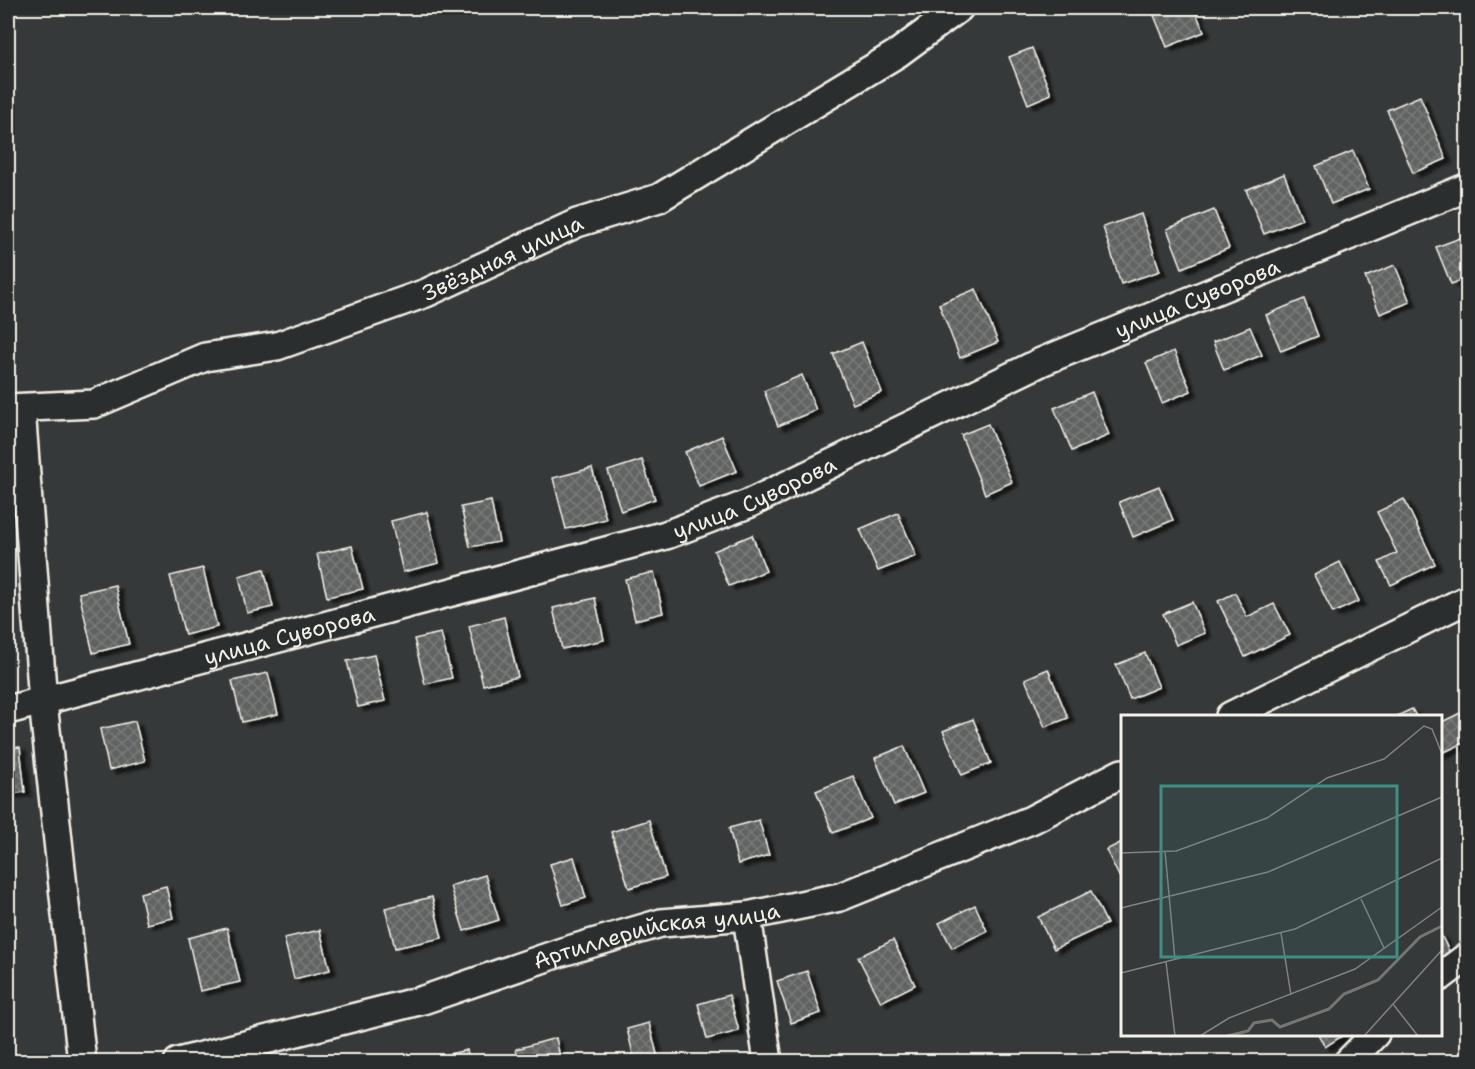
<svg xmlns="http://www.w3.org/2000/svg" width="1475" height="1069" viewBox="0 0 1475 1069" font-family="'Shantell Sans',sans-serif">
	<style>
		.building { fill: url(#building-cross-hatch); stroke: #f4f1e8; stroke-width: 1.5; filter: url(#shadow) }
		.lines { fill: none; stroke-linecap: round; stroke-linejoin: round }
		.minor-casing { stroke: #f4f1e8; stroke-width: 32 }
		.minor { stroke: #2a2d2e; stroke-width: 27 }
		.labels { text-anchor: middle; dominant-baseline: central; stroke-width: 4.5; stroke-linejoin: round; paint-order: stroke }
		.street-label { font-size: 22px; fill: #f4f1e8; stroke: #2a2d2e }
		.inset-river { fill: none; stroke: #757572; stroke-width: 3 }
		.inset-road { fill: none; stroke: #82837f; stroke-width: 1.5 }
		.view { fill: #3d8f86; fill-opacity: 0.15; stroke: #3d8f86; stroke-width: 3 }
		.inset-edge { fill: none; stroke: #f4f1e8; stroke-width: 3 }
	</style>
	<defs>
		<pattern id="building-cross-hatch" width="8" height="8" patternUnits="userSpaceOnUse" patternTransform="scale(1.5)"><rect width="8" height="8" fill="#616362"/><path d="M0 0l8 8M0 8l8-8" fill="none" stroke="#787a78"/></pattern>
		<filter id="shadow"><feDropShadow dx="6" dy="4" stdDeviation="1.5" flood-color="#0009"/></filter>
	</defs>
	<rect width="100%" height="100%" fill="#363939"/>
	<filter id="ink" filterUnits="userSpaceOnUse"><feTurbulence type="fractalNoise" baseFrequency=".0167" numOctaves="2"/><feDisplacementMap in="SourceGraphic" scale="12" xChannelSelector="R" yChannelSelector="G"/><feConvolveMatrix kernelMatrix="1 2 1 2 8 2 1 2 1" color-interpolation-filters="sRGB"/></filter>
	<g filter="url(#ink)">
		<!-- building -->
		<g class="building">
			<polygon points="1151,8 1194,8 1204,32 1167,47"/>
			<polygon points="1032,48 1051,94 1028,104 1009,57"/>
			<polygon points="1420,96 1446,159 1413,173 1387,110"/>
			<polygon points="1353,151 1369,189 1331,204 1316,166"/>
			<polygon points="1284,174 1302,219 1264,234 1246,190"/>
			<polygon points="1214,210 1229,248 1182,268 1167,229"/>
			<polygon points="1141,214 1160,271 1121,284 1103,227"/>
			<polygon points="1468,235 1468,278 1451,284 1436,247"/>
			<polygon points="1395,265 1410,302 1380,314 1365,277"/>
			<polygon points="976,289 998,342 960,358 939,304"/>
			<polygon points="1304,299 1318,336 1281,351 1266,315"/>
			<polygon points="1250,327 1262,355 1224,370 1213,342"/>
			<polygon points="862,342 882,392 853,404 833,354"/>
			<polygon points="1174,351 1191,391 1162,403 1146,363"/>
			<polygon points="802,375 816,410 778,426 764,391"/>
			<polygon points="1092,392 1109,435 1072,451 1054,408"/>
			<polygon points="988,424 1012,482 985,494 961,435"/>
			<polygon points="722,436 737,471 699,486 685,452"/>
			<polygon points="642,460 655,499 621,511 608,471"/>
			<polygon points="592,468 606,519 566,529 553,478"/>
			<polygon points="1159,486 1173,520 1133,537 1119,502"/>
			<polygon points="1404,499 1435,564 1391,585 1379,562 1397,553 1377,512"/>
			<polygon points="491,501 499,542 470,547 461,507"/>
			<polygon points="427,512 439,563 403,572 391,521"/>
			<polygon points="898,513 916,556 878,571 860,529"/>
			<polygon points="752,535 766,571 729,586 714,551"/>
			<polygon points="352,546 363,589 327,597 317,554"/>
			<polygon points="1340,562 1359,601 1333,613 1314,575"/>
			<polygon points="203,568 217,627 185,635 170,576"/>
			<polygon points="264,569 273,607 247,613 239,576"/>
			<polygon points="654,572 663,613 635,620 625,579"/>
			<polygon points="115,585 129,644 93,653 79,593"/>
			<polygon points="1235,593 1247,617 1274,604 1290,635 1245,657 1218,601"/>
			<polygon points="595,598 604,640 562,649 553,608"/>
			<polygon points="1192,602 1205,633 1176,645 1163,614"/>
			<polygon points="504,617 518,677 483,685 469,626"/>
			<polygon points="441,633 452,678 425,684 414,639"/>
			<polygon points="1145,653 1159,687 1130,699 1116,665"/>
			<polygon points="374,655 385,701 358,707 347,661"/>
			<polygon points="1048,669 1068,718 1045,727 1025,679"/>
			<polygon points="268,673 278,714 242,722 232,681"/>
			<polygon points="1412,709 1416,716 1397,716"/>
			<polygon points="1460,713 1468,728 1468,741 1440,754 1440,723"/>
			<polygon points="973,719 991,763 962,775 943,731"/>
			<polygon points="135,721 145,761 109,770 100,729"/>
			<polygon points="904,746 924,793 894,805 875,758"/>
			<polygon points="20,747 25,792 8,794 8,748"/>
			<polygon points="853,776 871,818 833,833 816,791"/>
			<polygon points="649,820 666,877 629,888 611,832"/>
			<polygon points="759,820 769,855 738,864 729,828"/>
			<polygon points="1122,842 1122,882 1106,850"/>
			<polygon points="574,857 586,898 563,905 550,864"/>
			<polygon points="485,875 499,920 464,931 450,886"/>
			<polygon points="166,886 173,918 147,924 140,893"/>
			<polygon points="1091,891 1107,924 1054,949 1038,917"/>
			<polygon points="432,897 442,938 395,948 385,908"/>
			<polygon points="975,905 987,931 952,948 939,923"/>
			<polygon points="227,928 240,982 200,991 188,938"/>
			<polygon points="320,930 330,970 294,979 284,938"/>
			<polygon points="1440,933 1451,955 1440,961"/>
			<polygon points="893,940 915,985 881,1002 858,957"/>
			<polygon points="807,971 821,1013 791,1023 777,981"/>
			<polygon points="729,995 739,1031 707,1039 698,1004"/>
			<polygon points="649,1023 658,1058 635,1062 627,1029"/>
			<polygon points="1318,1034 1345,1034 1325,1047"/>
			<polygon points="556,1038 561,1062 519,1062 516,1049"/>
			<polygon points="467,1050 470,1062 441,1062 440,1056"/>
		</g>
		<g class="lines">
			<!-- minor casing -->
			<g class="minor-casing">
				<g id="minor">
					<path id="s1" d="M8,408l86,-4 111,-47 72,-11 149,-53 151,-70 82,-25 239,-145 61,-45"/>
					<polyline points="21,408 43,702 82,1062"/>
					<path id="s2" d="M8,710l658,-175 82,-31 293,-142 427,-175"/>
					<polyline points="1230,716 1468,599"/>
					<polyline points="747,916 768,1062"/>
					<polyline points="1440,977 1468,956"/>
					<path id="s3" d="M178,1062l245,-62 139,-48 99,-29 86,-7 93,-19 191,-77 91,-47"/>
					<polyline points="1348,1062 1375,1034"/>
				</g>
			</g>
			<!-- minor -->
			<use href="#minor" class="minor"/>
		</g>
	</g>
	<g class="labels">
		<!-- street labels -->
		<g class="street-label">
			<text stroke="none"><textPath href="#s1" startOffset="522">Звёздная улица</textPath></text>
			<text stroke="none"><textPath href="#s2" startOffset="1263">улица Суворова</textPath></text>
			<text stroke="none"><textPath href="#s2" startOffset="777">улица Суворова</textPath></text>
			<text stroke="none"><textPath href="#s2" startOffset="291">улица Суворова</textPath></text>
			<text stroke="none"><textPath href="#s3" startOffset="496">Артиллерийская улица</textPath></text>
		</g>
	</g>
	<!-- overview -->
	<g transform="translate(1121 715)">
		<rect width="321" height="321" fill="#363939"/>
		<path class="inset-river" d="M106,321l21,-5 6,-8 18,-3 8,7 49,-18 15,-15 34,-14 42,-43 22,-11"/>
		<path class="inset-road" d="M44,136l10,109M0,138l55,-2 91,-33 60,-40 57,-19 40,-33 8,3 10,25M240,184l23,49M0,193l147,-36 174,-75M160,218l10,62M45,247l9,74M0,258l174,-44 147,-71M272,289l25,32M79,321l29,-18 126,-49 87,-62M243,321l78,-86"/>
		<path class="view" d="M40,71h236v171h-236z"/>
		<rect width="321" height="321" class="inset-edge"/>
	</g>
	<!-- margin -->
	<rect width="1475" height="1069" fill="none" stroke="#2a2d2e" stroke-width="30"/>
	<rect x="15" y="15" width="1445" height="1039" fill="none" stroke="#f4f1e8" stroke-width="2" filter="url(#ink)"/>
</svg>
